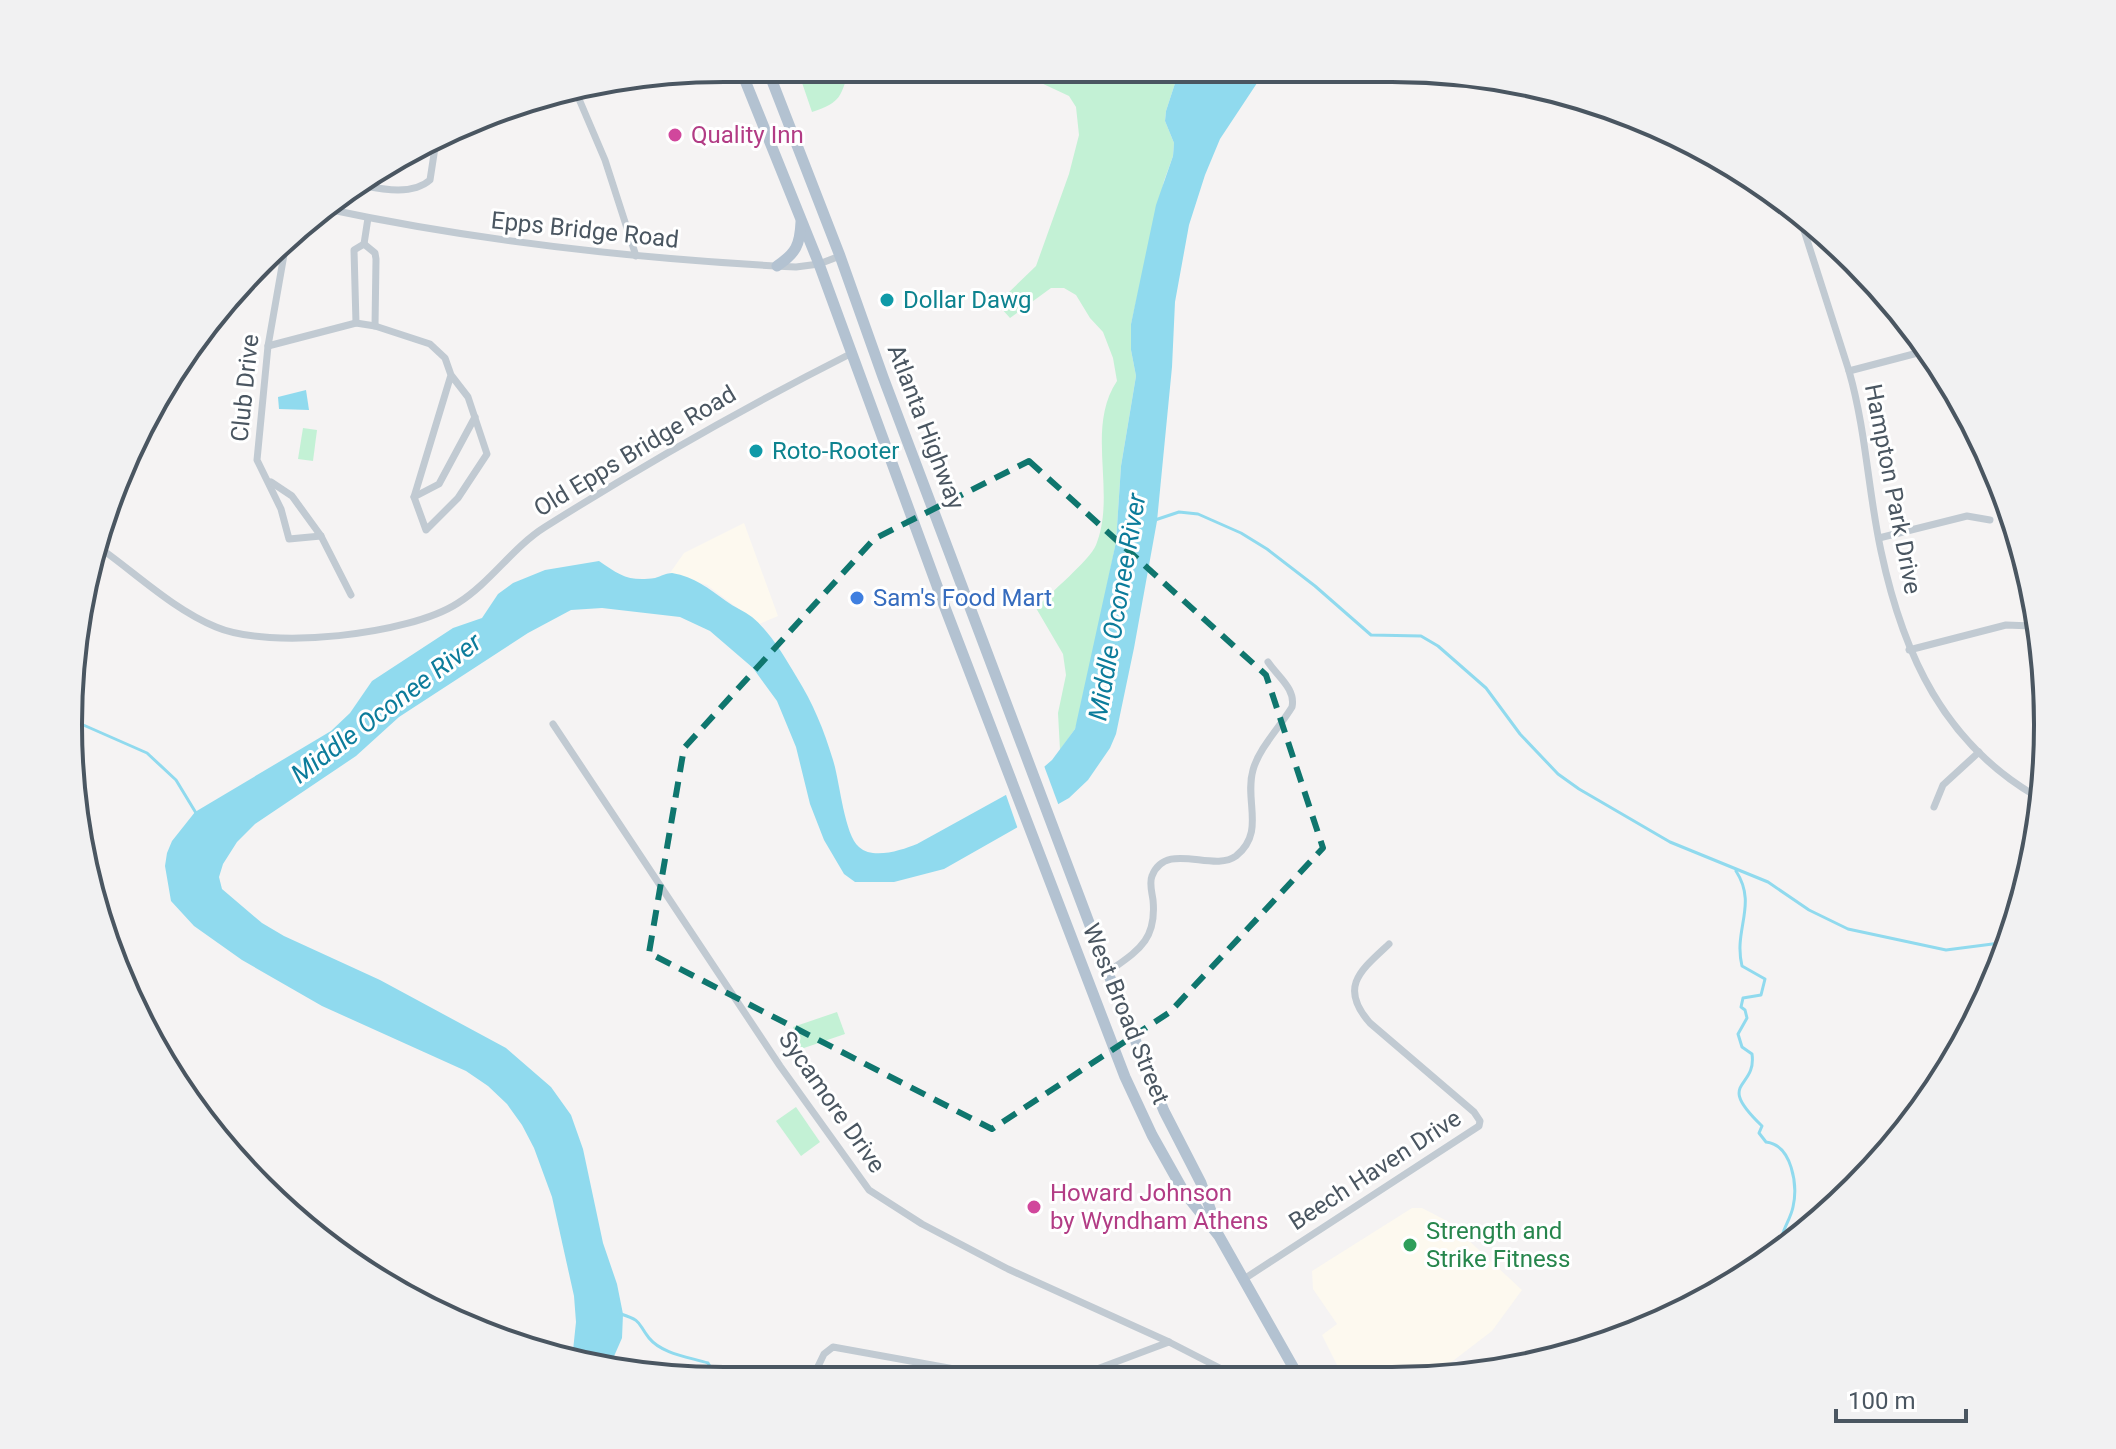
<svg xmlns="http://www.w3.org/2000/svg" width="2116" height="1449" viewBox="0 0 2116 1449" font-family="Roboto,sans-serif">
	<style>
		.commercial { fill: #fdf9ef }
		.green { fill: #c3f1d5 }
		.water { fill: #90daee }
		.pier { fill: #f5f3f3 }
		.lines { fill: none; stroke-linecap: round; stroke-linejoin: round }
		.stream { stroke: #90daee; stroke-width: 3 }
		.minor { stroke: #c1cad2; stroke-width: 7 }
		.primary { stroke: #b3c2d1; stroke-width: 11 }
		.marked { fill: none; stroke: #0f766e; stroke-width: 6; stroke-dasharray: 16 10; stroke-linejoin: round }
		.hotel-dot { fill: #d1479c; stroke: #fff; stroke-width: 3 }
		.culture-dot { fill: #0f9aa8; stroke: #fff; stroke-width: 3 }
		.shop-dot { fill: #3f7fe0; stroke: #fff; stroke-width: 3 }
		.leisure-dot { fill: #2e9e5b; stroke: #fff; stroke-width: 3 }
		.labels { text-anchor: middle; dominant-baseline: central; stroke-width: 6; stroke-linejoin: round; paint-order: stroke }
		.hotel-label { font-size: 24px; fill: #b23c85; stroke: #fff; text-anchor: start }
		.street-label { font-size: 24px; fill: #4a5661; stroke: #fff }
		.culture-label { font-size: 24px; fill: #0d838f; stroke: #fff; text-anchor: start }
		.shop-label { font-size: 24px; fill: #366cbe; stroke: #fff; text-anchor: start }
		.leisure-label { font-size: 24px; fill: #27864d; stroke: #fff; text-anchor: start }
		.water-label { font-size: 26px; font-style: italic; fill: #0c7c9b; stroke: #fff }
		.rim { fill: none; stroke: #4a5661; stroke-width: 4 }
	</style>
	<rect width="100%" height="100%" fill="#f5f3f3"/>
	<!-- commercial -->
	<g class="commercial">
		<polygon points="744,523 778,616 759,624 707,585 670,573 684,553"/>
		<polygon points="1412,1208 1422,1208 1449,1222 1522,1290 1492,1331 1432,1377 1391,1381 1345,1381 1322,1335 1337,1324 1313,1289 1312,1271"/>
	</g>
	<!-- green -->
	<g class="green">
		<path d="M797,68h53c-10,29 -8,34 -38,44z"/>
		<path d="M1009,68h171l-14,43 -1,10 9,22 -1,13 -9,25 -33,143v26l5,26 -15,90 -5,76 -34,166 -7,21 -15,21 -2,-37 8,-38 -3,-21 -27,-46c13,-14 54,-48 60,-63 21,-52 -11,-116 21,-164l-4,-23 -10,-26 -13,-14 -14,-23 -12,-7h-13l-41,30 -9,-10 6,-14 29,-28 33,-92 10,-39 -3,-28 -7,-11z"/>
		<polygon points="303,428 317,430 313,461 298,459"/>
		<polygon points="837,1012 845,1034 801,1049 793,1027"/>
		<polygon points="796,1107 820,1142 801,1156 776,1121"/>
	</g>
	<!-- water -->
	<g class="water">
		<path d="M1180,68h87l-47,71 -15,36 -16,50 -14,77 -3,65 -15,154 -23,127 -18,86 -6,14 -22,32 -19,18 -125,71 -50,13h-39l-11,-8 -20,-34 -14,-36 -14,-57 -19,-46 -24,-33 -43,-37 -30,-14 -78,-9 -31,2 -43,23 -129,84 -43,39 -101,68 -18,18 -14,22 -4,13 3,12 40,34 22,13 96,44 126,68 45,39 20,28 12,34 20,94 14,41 6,30 -1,24 -14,32 -36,-10 4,-38 -2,-26 -22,-99 -18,-49 -12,-23 -15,-21 -19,-18 -22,-15 -144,-65 -80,-46 -48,-34 -23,-25 -6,-35 2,-13 5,-12 23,-29 136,-81 19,-18 22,-32 81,-53 29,-10 16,-24 15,-11 32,-13 54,-9c20,14 30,21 56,17 6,-2 12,-5 17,-5 23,4 36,15 54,28 8,6 18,10 26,16 18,15 32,39 44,59 17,27 28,54 37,84 7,22 11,74 26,87 14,13 43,3 58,-3l105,-58 30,-26 23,-31 41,-187 5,-76 15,-90 -5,-26v-26l25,-119 17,-49 1,-13 -9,-22 1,-10z"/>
		<polygon points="306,390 309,410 279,409 278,397"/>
	</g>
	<!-- pier -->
	<polygon class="pier" points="1043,763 1060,809 1019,832 1005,792"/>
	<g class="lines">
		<!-- stream -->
		<g class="stream">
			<polyline points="1155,520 1179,512 1198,514 1241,533 1267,549 1315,586 1371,635 1421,636 1438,646 1486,688 1520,734 1558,774 1579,789 1670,842 1768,882 1809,910 1848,929 1946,950 2008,942"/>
			<polyline points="72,720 147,753 176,780 196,813"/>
			<path d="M1736,871c22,34 -3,58 6,95l23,13 -4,16 -18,3 -2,9 4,3 2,8 -9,16 4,13 10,7c5,36 -38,26 10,72l-3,7 7,9c26,3 32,43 27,65 -3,15 -15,27 -11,42"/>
			<path d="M621,1314c22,7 16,9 28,24 13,16 40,19 59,25l10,17"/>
		</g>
		<!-- minor -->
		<g class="minor">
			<polyline points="576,92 605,160 636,256"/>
			<path d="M354,184c23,4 57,13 76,-4l6,-39"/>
			<path d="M327,209c155,33 310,50 469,58l23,-3 21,-8"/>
			<polyline points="1801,221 1849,371 1929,350"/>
			<polyline points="364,244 368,218"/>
			<polyline points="285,249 268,346 257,460 281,509 289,539 321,536"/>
			<polyline points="356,323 354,250 364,244 375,253 376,259 375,326"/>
			<polyline points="268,346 356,323 375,326 430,344 445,358 451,375 414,497 426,530 458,498 487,454 468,397 451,375"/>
			<path d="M1849,371c17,59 19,120 32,180 22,103 63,194 160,248"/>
			<polyline points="271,482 292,496 321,536 351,595"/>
			<polyline points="414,497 439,484 475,417"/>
			<polyline points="1879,538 1967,516 1990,520"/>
			<path d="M100,548c38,27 73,61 116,79 54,23 193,8 242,-24 33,-21 55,-56 87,-76 100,-63 202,-121 307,-174"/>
			<polyline points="1909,650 2006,625 2032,626"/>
			<polyline points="553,724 780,1066 869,1190 922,1224 1008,1269 1169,1342 1245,1381"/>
			<polyline points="1934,807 1943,785 1979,752"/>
			<path d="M1108,972c29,-21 49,-31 45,-72 -1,-8 -4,-17 -1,-24 14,-36 61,-3 84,-20 30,-24 8,-55 17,-86 6,-22 27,-43 39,-63 4,-18 -14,-30 -24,-45"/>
			<path d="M1244,1279l235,-153 1,-5 -6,-9 -104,-89c-32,-36 -9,-53 19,-79"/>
			<polyline points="811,1381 824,1354 833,1347 1021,1381"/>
			<polyline points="1065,1381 1169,1342"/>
			<polyline points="1262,1381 1275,1378 1293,1368"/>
		</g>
		<!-- primary -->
		<g class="primary">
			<polyline points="740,68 819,264 944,605 1125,1077 1152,1135 1184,1192 1219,1236 1301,1381"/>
			<polyline points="767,68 840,256 883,377 1108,973 1164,1111 1201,1183 1217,1228"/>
			<path d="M777,266c19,-13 23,-21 24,-44"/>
			<polyline points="1243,1380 1244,1381"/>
		</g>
	</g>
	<!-- marked area -->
	<path class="marked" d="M1029,461l237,214 57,173 -153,164 -178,117 -343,-176 35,-205 190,-209z"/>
	<!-- markers -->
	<g class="hotel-dot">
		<circle cx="675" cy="135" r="8"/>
		<circle cx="1034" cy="1207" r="8"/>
	</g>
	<g class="culture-dot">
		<circle cx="887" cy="300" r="8"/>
		<circle cx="756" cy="451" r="8"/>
	</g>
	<circle class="shop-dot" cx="857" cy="598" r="8"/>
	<circle class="leisure-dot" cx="1410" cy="1245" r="8"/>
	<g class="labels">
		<!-- hotel labels -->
		<g class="hotel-label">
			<text x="691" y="135">Quality Inn</text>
			<text x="1050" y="1193">Howard Johnson<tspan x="1050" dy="28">by Wyndham Athens</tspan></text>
		</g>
		<!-- street labels -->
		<g class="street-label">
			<text transform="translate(585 230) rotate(6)">Epps Bridge Road</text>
			<text transform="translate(245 388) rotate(-84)">Club Drive</text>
			<text transform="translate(926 427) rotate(69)">Atlanta Highway</text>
			<text transform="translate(635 451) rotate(-31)">Old Epps Bridge Road</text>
			<text transform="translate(1893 489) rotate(79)">Hampton Park Drive</text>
			<text transform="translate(1126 1014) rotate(68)">West Broad Street</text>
			<text transform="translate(832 1102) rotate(55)">Sycamore Drive</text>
			<text transform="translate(1375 1170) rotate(-33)">Beech Haven Drive</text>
		</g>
		<!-- culture labels -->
		<g class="culture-label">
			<text x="903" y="300">Dollar Dawg</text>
			<text x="772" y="451">Roto-Rooter</text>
		</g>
		<!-- shop labels -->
		<g class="shop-label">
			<text x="873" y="598">Sam's Food Mart</text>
		</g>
		<!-- leisure labels -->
		<g class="leisure-label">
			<text x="1426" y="1231">Strength and<tspan x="1426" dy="28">Strike Fitness</tspan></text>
		</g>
		<!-- water labels -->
		<g class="water-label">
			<text transform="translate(1117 607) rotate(-80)">Middle Oconee River</text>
			<text transform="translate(386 708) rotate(-37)">Middle Oconee River</text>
		</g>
	</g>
	<!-- crop -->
	<path d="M0 0H2116V1449H0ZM724 82H1392A642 642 0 0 1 2034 724V725A642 642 0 0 1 1392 1367H724A642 642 0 0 1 82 725V724A642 642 0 0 1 724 82Z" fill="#f1f1f2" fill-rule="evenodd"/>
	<path class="rim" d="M724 82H1392A642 642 0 0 1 2034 724V725A642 642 0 0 1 1392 1367H724A642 642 0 0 1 82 725V724A642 642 0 0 1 724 82Z"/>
	<!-- scale -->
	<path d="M1836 1409v12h130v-12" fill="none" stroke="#4a5661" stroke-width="4"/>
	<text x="1848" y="1409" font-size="24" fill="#4a5661" stroke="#ffffff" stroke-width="6" paint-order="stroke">100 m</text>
</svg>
